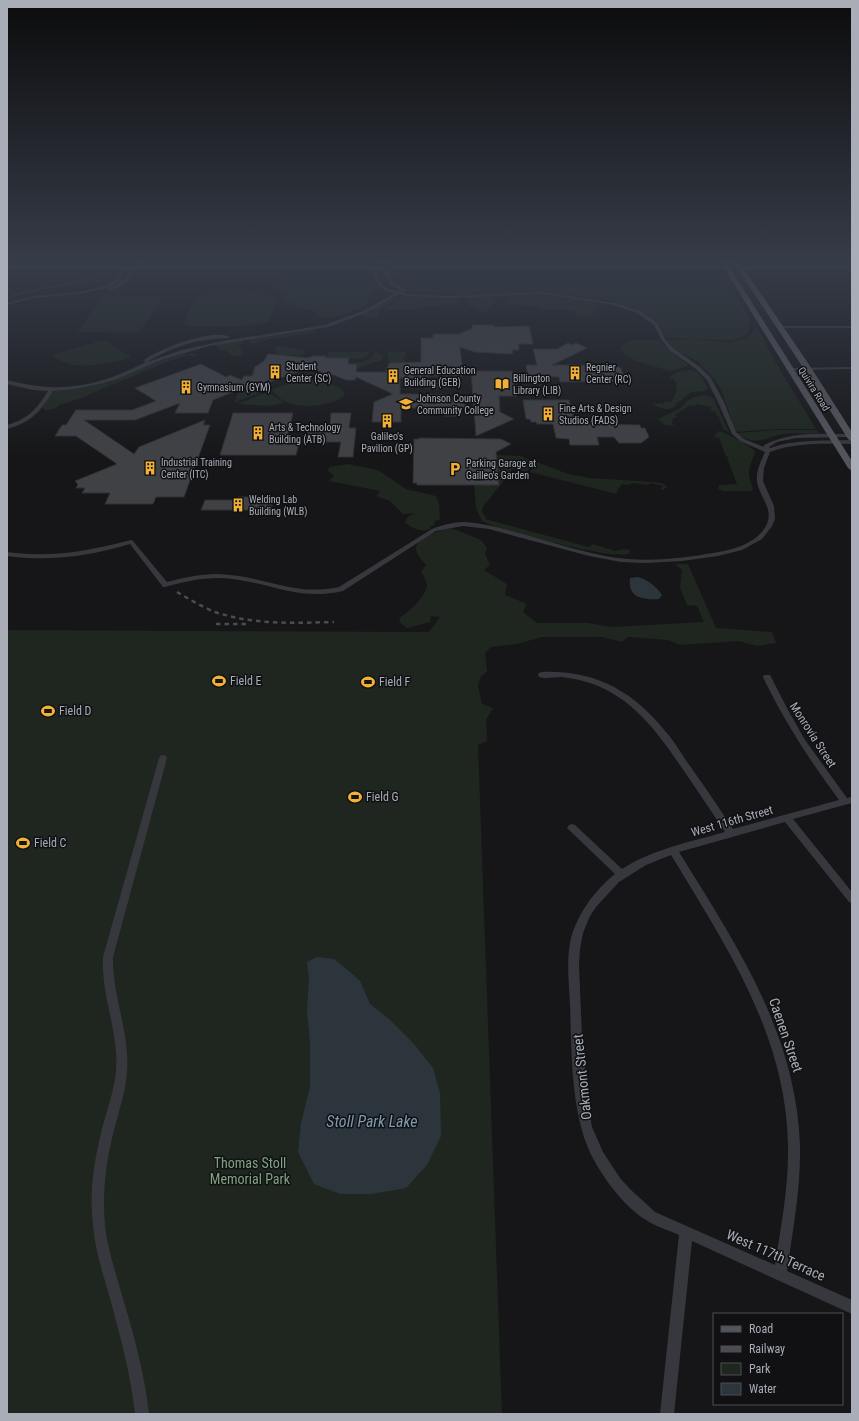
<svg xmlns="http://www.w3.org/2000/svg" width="859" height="1421" viewBox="0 0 859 1421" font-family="'Roboto Condensed',sans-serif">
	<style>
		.green { fill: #1e261f }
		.water { fill: #2c353c }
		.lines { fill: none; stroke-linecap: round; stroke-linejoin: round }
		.stream { stroke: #2c353c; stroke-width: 1.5 }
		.building { fill: #404145; stroke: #303034 }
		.minor { fill: #37383d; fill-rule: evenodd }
		.tertiary { fill: #37383d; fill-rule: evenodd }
		.secondary { fill: #45474d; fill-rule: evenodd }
		.primary { fill: #53555c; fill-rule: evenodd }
		.rail { stroke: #4a4c52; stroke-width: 2.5; stroke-dasharray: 4.5 4; stroke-linecap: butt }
		.labels { text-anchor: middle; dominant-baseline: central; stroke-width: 3; stroke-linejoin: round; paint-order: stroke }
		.far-poi-label { font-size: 10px; fill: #a8adb8; stroke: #111113; text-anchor: start }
		.far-street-label { font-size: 10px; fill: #a8adb8; stroke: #111113 }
		.poi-label { font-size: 12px; fill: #a8adb8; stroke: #111113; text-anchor: start }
		.street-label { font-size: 12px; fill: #a8adb8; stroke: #111113 }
		.near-street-label { font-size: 14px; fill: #a8adb8; stroke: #111113 }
		.near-park-label { font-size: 14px; fill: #7fa381; stroke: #111113 }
		.near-water-label { font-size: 16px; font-style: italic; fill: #7f9bb3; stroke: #111113 }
	</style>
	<rect width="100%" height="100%" fill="#161618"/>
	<!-- green -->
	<g class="green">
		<polygon points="314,275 365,277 369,279 368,284 372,287 371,291 372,294 366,305 359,309 336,317 321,317 311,310 298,307 281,299 282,294 278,287 285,277"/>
		<polygon points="404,275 719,275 726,277 750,319 748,327 750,328 746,335 743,337 730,340 668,338 665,337 662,331 664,330 657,322 648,315 630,307 610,301 551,292 464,295 415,291 402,286"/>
		<polygon points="260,292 278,300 268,322 245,326 188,326 183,323 194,301 207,293"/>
		<polygon points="527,294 548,295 597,302 598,304 594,309 593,316 576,317 574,310 541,310 536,306 507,305 503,302 508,297"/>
		<polygon points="104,296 163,297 139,333 77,332"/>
		<polygon points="402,296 379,310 378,317 366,317 362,314 394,298"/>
		<polygon points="404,296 452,298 456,299 459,303 455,305 430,306 424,307 422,309 383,310"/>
		<path d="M470,297h21l6,3 -8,10c-11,4 -16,-2 -24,-9v-2z"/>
		<path d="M755,328l3,1 15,29 43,71h-41l-39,3c-6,-13 -8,-26 -14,-39l1,-1 -10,-14 -15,-16 -25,-14 -6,-7 25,-2 38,4 17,-4 4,-4z"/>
		<polygon points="313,329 319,332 259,341 259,343 250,343 249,340"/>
		<path d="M642,340h17l10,11 20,15 -19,5 -34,-10 -13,-8 -2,-5c4,-7 13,-8 21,-8z"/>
		<path d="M100,341h5l26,16c-19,7 -62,16 -78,-2z"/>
		<path d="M241,341l2,3h-5l6,10c-6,6 -13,2 -18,-4h-6l-4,-4 2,-2z"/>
		<polygon points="275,346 305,350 302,355 277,355"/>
		<path d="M375,351l8,4 -1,5 -19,6 -8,5 2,-7 -4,-1c9,-1 20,-2 22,-12z"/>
		<path d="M388,351l19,1 -2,3 1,3 -5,1 4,1v2c-7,0 -11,2 -17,-2z"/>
		<polygon points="190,352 183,355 194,353 197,356 192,357 189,355 164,363 112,385 106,382 158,361"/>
		<polygon points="329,352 369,352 367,356 361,359 325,358 328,356"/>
		<path d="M691,370c10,1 15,15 17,19 -5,4 -11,2 -16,3 -5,1 -10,10 -16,11l1,2c-10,7 -15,4 -25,-1l12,-1 2,-2 5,1 6,-11 -1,-7 1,-1 -4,-4 -5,-1 10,-6z"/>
		<polygon points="425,380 437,380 452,387 447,389 425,389"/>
		<path d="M317,381c9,1 21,4 27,11v4c-16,12 -45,13 -62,4 -4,-3 -6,-6 -10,-9 4,-6 36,-11 45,-10z"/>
		<polygon points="104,382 111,385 84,397 57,406 57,408 46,410 42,408 51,393 55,391"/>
		<polygon points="242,391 260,391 262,392 235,402 238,392"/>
		<polygon points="265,393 270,394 285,403 267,406 238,404"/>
		<polygon points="698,396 706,395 713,398 729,432 724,430 719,419 721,418 718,417 715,411 710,411 711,407 697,404 694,406 690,405 675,415 678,417 673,418 672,424 676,426 665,425 658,419 679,409 690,399"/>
		<path d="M776,430h41l1,3c-11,2 -21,-1 -34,1 -20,3 -28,14 -47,-1z"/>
		<path d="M719,431c4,0 31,15 36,20v2c-7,17 -8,19 -2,36l-2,2h-28l-5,-2 1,-4 18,-1 -10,-26 1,-2h-2l-7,-18 -6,-1z"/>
		<path d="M496,455l25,1 13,6 -7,10 -14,-3 -30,38 -1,5 4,5 -1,2 104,28 4,-3 22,7 10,-2 5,1v3l-7,2 -4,-1c-11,4 -124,-25 -137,-33l-6,-13 -2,-23h25z"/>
		<polygon points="537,462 568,474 590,478 654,482 664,484 667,487 663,490 661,489 663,486 650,483 648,485 634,483 627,485 622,484 616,493 621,495 530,472"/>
		<path d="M348,464l25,5 8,3 25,17 30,7 3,8 1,16 -5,1 -1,5h-4v3c-9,4 -18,-1 -25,-7l3,-5 6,-4 -11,1 -13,-13 -14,-5 4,-5 -51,-10 5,-5 -6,-5 1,-4z"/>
		<path d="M447,529h7l27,11 6,8 -2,6 5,11 -6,5 23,14 -2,11 22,9 -4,8 14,11h51l24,4 92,-5 -7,-16 -10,-1 -7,-17 2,-18 -7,-6h13l28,64 56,4 4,11 -19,3 -19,-5 -58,4 -12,-5 -40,-3 -6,5 -20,-5h-60l-25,7 -26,3 -6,6 2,19 -6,4 -3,10 4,18 11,4 -7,12 1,21 -9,4 24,669h-495v-784l422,2 11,-15 -9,-1 -1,6 -23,6 -8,-6 1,-4c9,-7 25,-20 27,-32 0,-5 -3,-10 -6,-14l5,-7c-4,-5 -10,-10 -10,-17 0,-8 23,-18 31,-19z"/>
	</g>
	<!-- water -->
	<g class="water">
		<path d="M638,577c10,3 18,9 24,18l-3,4c-15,1 -32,-1 -29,-21z"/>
		<polygon points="317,957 334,959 350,972 360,981 370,1004 388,1018 414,1044 433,1068 440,1093 441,1136 427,1165 406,1188 372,1194 340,1194 314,1184 298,1152 301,1123 310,1087 310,1043 307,1010 309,978 307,962"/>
	</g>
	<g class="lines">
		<!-- stream -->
		<polyline class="stream" points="7,298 22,293 91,279"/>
	</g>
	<!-- building -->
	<g class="building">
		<polygon points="472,325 494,325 494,327 529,326 533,344 518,344 519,350 512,350 513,354 475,352 460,347 463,376 429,376 424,377 424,379 400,378 400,394 419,394 426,398 427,394 447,395 458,400 470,408 461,408 461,416 444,416 444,408 401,408 401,422 372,422 374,402 393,394 356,377 355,380 346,380 334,375 327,375 313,368 299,368 299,371 251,389 253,384 213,400 208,413 175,413 180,403 135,420 84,420 134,454 139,447 205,420 203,425 210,425 184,497 156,497 153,504 105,504 110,493 82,493 85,488 76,488 78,484 75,481 117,464 76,436 55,436 62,425 66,425 76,410 132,410 156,401 135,388 201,364 226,377 230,375 242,380 244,376 252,376 255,367 264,361 268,354 308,358 314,356 326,356 325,358 349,358 348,364 357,364 356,372 386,372 389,363 421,362 421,338 433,338 433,334 459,334 473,328"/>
		<polygon points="568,343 573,345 576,343 587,348 552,365 602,365 603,367 618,367 621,368 623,375 619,375 623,381 560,382 559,377 528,376 526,365 537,365 533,349 557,349"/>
		<polygon points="471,371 512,371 517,396 499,396 500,412 514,419 476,436"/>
		<polygon points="523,400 569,400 574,421 587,421 588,424 640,425 641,428 645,428 649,437 641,443 619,443 614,437 597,437 599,445 570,445 569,439 556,438 553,424 537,424 536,422 531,422 530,419 526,419"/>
		<polygon points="233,413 293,413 286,443 299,443 296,455 220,455"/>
		<polygon points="331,413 351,413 349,428 356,428 353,457 338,457 341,442 306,442 309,428 319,428 319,425 330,425"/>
		<polygon points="419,438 501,439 511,444 496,452 499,485 417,485 417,483 413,483 414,439 420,439"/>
		<polygon points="238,497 260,497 259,500 273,500 271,510 201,510 205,500 237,500"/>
	</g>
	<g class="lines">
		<!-- minor -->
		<g class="minor">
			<polygon points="7,260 31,260 7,262"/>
			<polygon points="87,260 91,260 91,264 89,264"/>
			<polygon points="128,260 132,260 117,282 108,288 80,294 34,298 7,305 7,303 34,296 80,292 105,286 115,280"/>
			<path d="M138,260h4c-8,12 -17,29 -33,30v-2l15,-8z"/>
			<path d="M376,272l2,1 2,9 2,3 9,5 9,1 7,3 43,2 93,-4 72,11 26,8 17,12 7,16 8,9 27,19 11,11 13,24 12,30 8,7 20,8v-2c27,-14 56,-11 85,-11l2,1v2l-55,1 -19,4 -8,5 1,1c26,-9 54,-7 82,-8v4c-29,0 -54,-2 -82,8l-6,16 -1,13 11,25 1,13 -3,7 -10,13 -20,11 -24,6 -36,5 -37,2 -24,-1 -32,-6 -100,-27 -26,-3 -27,5 -93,60c-43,10 -70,-7 -111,-12 -23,-3 -45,2 -67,8h-2l-33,-43c-41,12 -81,18 -123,12v-4c45,6 81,-1 124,-12l2,1 34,41c20,-5 41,-10 63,-7 40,4 67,21 109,12l93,-58c10,-4 22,-7 32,-7 17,1 34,5 51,10 30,8 60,18 90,24 36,7 73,3 108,-3 19,-3 43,-9 53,-27 9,-17 -7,-29 -9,-45 -1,-11 4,-20 8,-29l-25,-11 -8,-7 -14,-32 -11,-22 -11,-11 -27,-19 -8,-11 -7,-14 -17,-12 -23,-8 -71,-11 -93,4 -43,-2 -8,-2 -33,19 -38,14 -119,19 -48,14 -44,19 -13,4 -29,6 -22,2c-13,21 -21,31 -46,38v-4c22,-7 29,-15 41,-34l-15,-1 -26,-6v-4c36,10 69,10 105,-3 12,-4 23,-10 34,-15l-3,-1c14,-12 71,-33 87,-24l-2,1c-32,1 -54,8 -81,24l35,-12 41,-9 102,-16 38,-14 32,-18c-14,-3 -18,-7 -21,-20z"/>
			<polygon points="386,272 389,273 392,282 407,290 407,292 403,292 389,284"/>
			<polygon points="779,326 852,326 852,328 777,328 777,326"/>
			<polygon points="852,367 852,369 789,370 787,369 789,368"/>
			<path d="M542,672c53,-2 91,19 124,60 9,10 16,23 24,34 15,21 29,42 43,63l106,-29c-29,-39 -55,-79 -76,-123l1,-2h6l18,35 17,30 42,58 5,-1v6l-59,16 59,73v11l-3,-1 -64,-80 -106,30c57,92 117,181 121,293 1,42 -7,84 -13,126l65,29v14l-160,-73 -18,173h-14l19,-179c-10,-5 -23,-8 -33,-15 -21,-13 -39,-37 -51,-58 -25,-44 -23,-108 -25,-157 -1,-22 -4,-45 1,-67 7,-25 24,-48 44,-64l-48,-46 2,-3 3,-1 3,1 47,44c31,-20 68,-27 103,-37 -13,-20 -26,-39 -39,-58 -25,-37 -51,-76 -96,-91 -9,-3 -19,-5 -29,-6 -8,0 -15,2 -22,0l-1,-2 1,-2zM671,855c55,91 115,179 117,290 1,41 -7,81 -13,120l-120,-53 -24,-22 -11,-12 -17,-26 -11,-25 -3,-16 -7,-74 -3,-72 1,-16 3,-16 7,-17 6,-9 23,-25 27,-17z"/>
			<path d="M163,755l3,1 1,2 -54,199c-1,39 17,75 14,114 -1,20 -8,39 -13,59 -8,31 -12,63 -9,96 3,25 12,51 19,76 11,37 21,74 25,112h-14c-4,-38 -14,-75 -24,-112 -7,-25 -16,-51 -18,-77 -4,-32 1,-64 9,-96 5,-19 12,-38 14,-58 3,-39 -15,-75 -13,-114l56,-199 1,-2z"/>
		</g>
		<!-- tertiary -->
		<g class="tertiary">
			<polygon points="376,260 380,260 379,273 376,275 373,273"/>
			<polygon points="386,260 390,260 390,273 387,275 384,273"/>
		</g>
		<!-- secondary -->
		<rect class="secondary" x="7" y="266" width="845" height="4"/>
		<!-- primary -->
		<g class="primary">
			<polygon points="719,260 725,260 852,461 852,471 848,468"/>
			<polygon points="732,260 738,260 812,369 852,432 852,442 848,439 804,369"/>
		</g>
		<!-- rail -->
		<g class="rail">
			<path d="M177,592c12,7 25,15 38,20 38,13 79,11 119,10"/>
			<polyline points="216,624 246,624"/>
		</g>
	</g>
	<!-- sky -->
	<linearGradient id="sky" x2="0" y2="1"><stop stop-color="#0c0c0d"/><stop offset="0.57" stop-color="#363c48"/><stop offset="1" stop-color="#363c48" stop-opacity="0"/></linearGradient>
	<rect width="859" height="459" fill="url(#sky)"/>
	<!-- icons -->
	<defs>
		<g id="building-bare" transform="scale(1.08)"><path d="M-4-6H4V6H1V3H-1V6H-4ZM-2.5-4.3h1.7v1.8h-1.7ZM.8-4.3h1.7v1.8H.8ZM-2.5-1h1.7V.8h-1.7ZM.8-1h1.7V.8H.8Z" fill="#f2b134" stroke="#111113" stroke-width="2.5" paint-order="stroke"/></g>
		<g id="library-bare" transform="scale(1.08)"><path d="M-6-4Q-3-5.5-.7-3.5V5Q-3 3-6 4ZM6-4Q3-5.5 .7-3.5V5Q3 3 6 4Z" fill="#f2b134" stroke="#111113" stroke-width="2.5" paint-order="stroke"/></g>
		<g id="university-bare" transform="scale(1.08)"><path d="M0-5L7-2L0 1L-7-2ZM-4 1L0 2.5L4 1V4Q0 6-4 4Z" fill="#f2b134" stroke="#111113" stroke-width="2.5" paint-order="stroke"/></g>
		<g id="parking-bare" transform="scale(1.08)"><path d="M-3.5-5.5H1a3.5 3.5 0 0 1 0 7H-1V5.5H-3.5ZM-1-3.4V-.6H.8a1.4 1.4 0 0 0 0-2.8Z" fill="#f2b134" stroke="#111113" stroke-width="2.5" paint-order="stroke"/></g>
		<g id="stadium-bare" transform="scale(1.08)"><path d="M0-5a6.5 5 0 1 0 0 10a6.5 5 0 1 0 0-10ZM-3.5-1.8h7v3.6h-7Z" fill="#f2b134" stroke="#111113" stroke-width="2.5" paint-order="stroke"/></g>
	</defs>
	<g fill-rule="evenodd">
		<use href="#building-bare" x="275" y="372"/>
		<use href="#building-bare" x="575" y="373"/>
		<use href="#building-bare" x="393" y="376"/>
		<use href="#library-bare" x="502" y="384"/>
		<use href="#building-bare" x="186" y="387"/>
		<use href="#university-bare" x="406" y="404"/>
		<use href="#building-bare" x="548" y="414"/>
		<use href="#building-bare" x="387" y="421"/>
		<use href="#building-bare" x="258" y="433"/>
		<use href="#building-bare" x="150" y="468"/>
		<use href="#parking-bare" x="455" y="469"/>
		<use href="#building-bare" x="238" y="505"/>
		<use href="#stadium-bare" x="219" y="681"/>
		<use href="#stadium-bare" x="368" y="682"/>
		<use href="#stadium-bare" x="48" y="711"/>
		<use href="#stadium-bare" x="355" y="797"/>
		<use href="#stadium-bare" x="23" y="843"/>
	</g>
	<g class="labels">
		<!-- far-poi labels -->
		<g class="far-poi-label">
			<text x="286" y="366">Student<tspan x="286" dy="12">Center (SC)</tspan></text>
			<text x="586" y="367">Regnier<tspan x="586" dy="12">Center (RC)</tspan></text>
			<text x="404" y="370">General Education<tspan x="404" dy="12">Building (GEB)</tspan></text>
			<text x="513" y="378">Billington<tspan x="513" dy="12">Library (LIB)</tspan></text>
			<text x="197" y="387">Gymnasium (GYM)</text>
			<text x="417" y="398">Johnson County<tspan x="417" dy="12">Community College</tspan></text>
			<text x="559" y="408">Fine Arts &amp; Design<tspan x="559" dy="12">Studios (FADS)</tspan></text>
			<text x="269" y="427">Arts &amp; Technology<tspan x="269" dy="12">Building (ATB)</tspan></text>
			<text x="387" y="436" text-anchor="middle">Galileo's<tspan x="387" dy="12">Pavilion (GP)</tspan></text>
			<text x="161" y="462">Industrial Training<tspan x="161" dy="12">Center (ITC)</tspan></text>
			<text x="466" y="463">Parking Garage at<tspan x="466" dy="12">Gailleo's Garden</tspan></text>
			<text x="249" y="499">Welding Lab<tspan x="249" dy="12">Building (WLB)</tspan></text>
		</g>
		<!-- far-street labels -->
		<g class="far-street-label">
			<text transform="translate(814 389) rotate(58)">Quivira Road</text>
		</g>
		<!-- poi labels -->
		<g class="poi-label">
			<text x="230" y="681">Field E</text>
			<text x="379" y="682">Field F</text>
			<text x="59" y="711">Field D</text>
			<text x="366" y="797">Field G</text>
			<text x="34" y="843">Field C</text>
		</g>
		<!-- street labels -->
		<g class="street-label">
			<text transform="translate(813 735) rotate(57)">Monrovia Street</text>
			<text transform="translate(732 821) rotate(-16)">West 116th Street</text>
		</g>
		<!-- near-street labels -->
		<g class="near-street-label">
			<text transform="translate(786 1035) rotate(71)">Caenen Street</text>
			<text transform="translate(582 1077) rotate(-96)">Oakmont Street</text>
			<text transform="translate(776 1255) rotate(24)">West 117th Terrace</text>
		</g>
		<!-- near-park labels -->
		<g class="near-park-label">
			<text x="250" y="1163">Thomas Stoll<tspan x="250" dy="16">Memorial Park</tspan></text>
		</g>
		<!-- near-water labels -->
		<g class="near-water-label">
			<text x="372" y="1121">Stoll Park Lake</text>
		</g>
	</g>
	<!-- border -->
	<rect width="859" height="1421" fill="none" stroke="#a8adb8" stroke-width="16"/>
	<!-- legend -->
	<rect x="713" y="1313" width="130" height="92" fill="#111113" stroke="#4d4f55"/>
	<rect x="721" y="1326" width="20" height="6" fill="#53555c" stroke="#4d4f55"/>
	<text x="749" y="1333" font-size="12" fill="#a8adb8">Road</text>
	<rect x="721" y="1346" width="20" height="6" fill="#4a4c52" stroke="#4d4f55"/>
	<text x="749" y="1353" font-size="12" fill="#a8adb8">Railway</text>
	<rect x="721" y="1363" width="20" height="12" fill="#1e261f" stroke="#4d4f55"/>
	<text x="749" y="1373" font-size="12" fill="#a8adb8">Park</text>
	<rect x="721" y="1383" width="20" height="12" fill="#2c353c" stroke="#4d4f55"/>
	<text x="749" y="1393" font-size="12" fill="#a8adb8">Water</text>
</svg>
